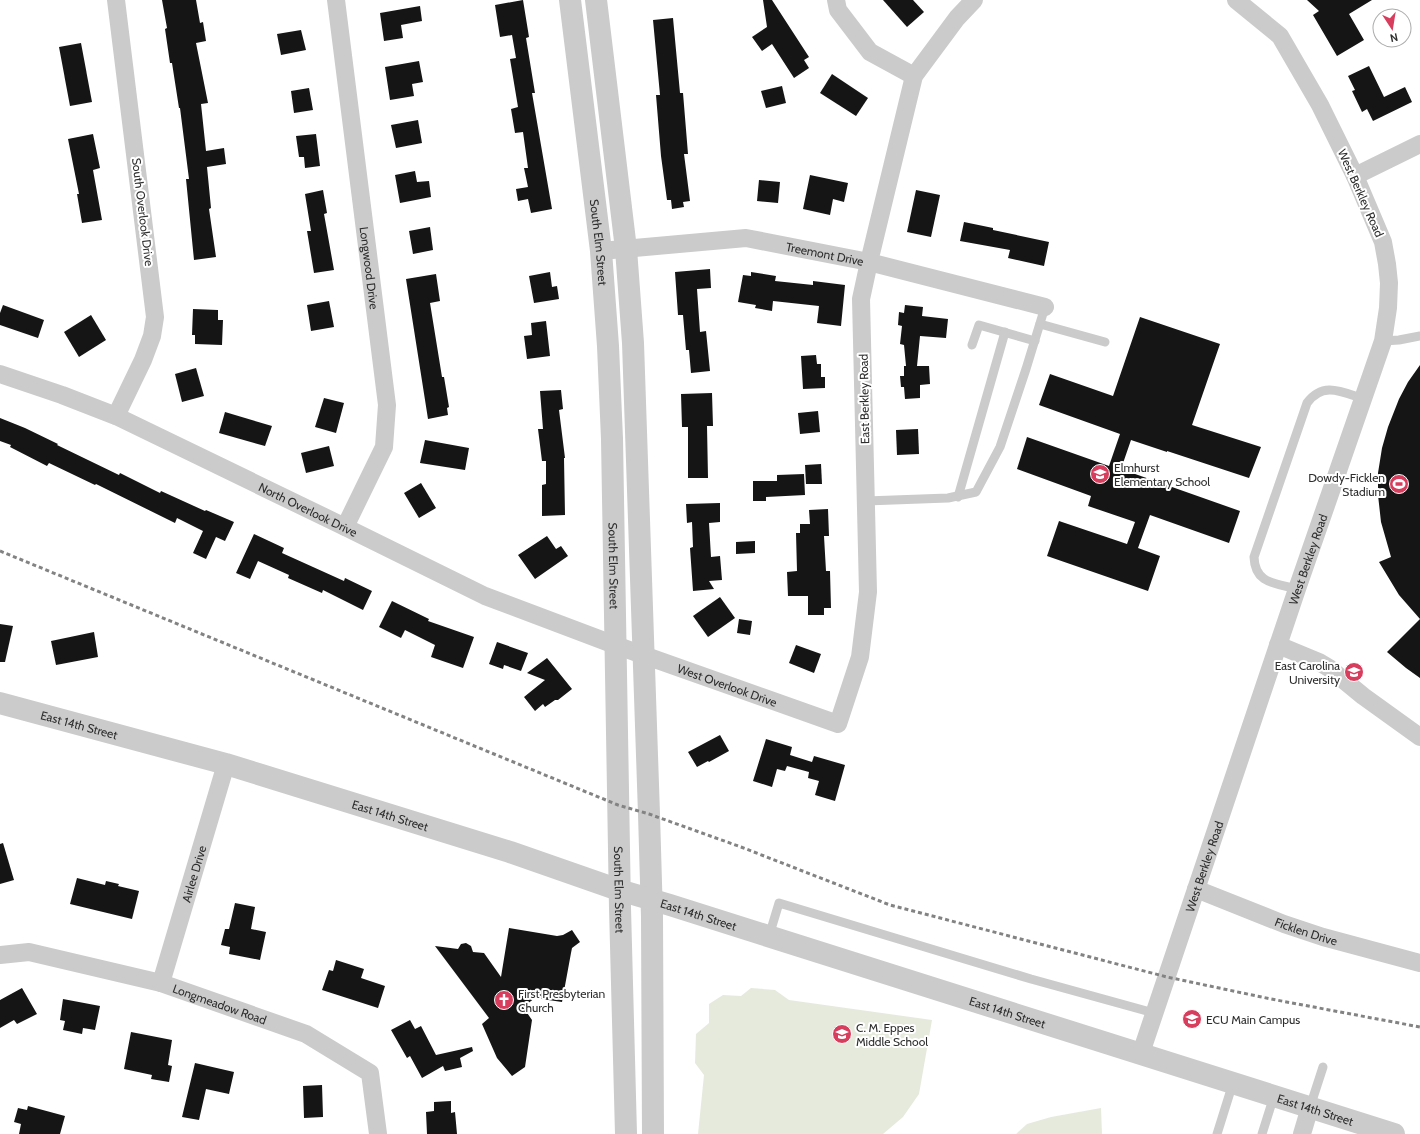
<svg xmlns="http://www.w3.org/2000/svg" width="1420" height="1134" viewBox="0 0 1420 1134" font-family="Cabin,sans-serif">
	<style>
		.park { fill: #e6eadd }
		.building { fill: #151515 }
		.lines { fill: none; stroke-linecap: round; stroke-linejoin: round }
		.service { stroke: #cbcbcb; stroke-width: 9 }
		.minor { stroke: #cbcbcb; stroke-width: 18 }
		.tertiary { stroke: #cbcbcb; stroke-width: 22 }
		.rail { stroke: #838383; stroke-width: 3; stroke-dasharray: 4 3; stroke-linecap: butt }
		.labels { text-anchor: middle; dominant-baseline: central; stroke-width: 4; stroke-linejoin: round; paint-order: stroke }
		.street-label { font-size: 12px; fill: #2e2e2e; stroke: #fff }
		.poi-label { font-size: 12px; fill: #2e2e2e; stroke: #fff; text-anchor: start }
	</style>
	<rect width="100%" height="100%" fill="#fff"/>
	<!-- park -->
	<g class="park">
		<polygon points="751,988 775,990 789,1000 932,1020 919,1094 903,1117 883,1134 698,1134 704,1075 695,1063 696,1034 709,1023 709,1004 723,995 741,996"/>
		<polygon points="1101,1108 1102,1134 1016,1134 1027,1124 1051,1117"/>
	</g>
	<!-- building -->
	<g class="building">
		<polygon points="162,0 196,0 200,23 203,22 206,41 196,43 208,103 201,104 206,151 224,148 226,164 207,167 211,208 209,209 216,257 194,260 186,179 189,179 180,108 179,108 172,63 170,63 165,29 167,28"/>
		<polygon points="523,0 529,37 526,38 535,93 532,93 552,209 531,213 528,199 518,201 516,189 528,187 524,168 528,168 523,132 515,133 511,109 518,107 510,59 516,58 512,35 500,37 495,5"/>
		<polygon points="763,0 772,0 809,57 804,60 809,68 794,78 772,44 762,51 752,37 767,27"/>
		<polygon points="883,0 913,0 924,12 907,27"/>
		<polygon points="1307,0 1372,0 1349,14 1364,40 1337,56 1313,15 1319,11"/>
		<polygon points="420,6 422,21 401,25 403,38 384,41 380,13"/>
		<polygon points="673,18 680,93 683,93 688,154 684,154 690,201 683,202 684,207 672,209 671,200 667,200 661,156 656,95 660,95 653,20"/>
		<polygon points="301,30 306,50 281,55 277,34"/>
		<polygon points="81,43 92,102 70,106 59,47"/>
		<polygon points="419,61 423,82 412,84 414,96 390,100 385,67"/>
		<polygon points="1369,66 1384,97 1405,87 1412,102 1373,121 1367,109 1362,112 1352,91 1355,90 1348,76"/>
		<polygon points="832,74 868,98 856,116 820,93"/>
		<polygon points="782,86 786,103 766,108 761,91"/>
		<polygon points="309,88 313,110 294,113 291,91"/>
		<polygon points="418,120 422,143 396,148 391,125"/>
		<polygon points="93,134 100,168 93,170 102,220 82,223 77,194 79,194 68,139"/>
		<polygon points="316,134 320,166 305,168 304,157 299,157 296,136"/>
		<polygon points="415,171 417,182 429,181 431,197 400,203 395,175"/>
		<polygon points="810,175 848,183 844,202 833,199 830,215 803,209"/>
		<polygon points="759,180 780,182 778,203 757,201"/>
		<polygon points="323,190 327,213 324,214 334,270 314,273 307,231 311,231 305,194"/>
		<polygon points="916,190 940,195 931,237 907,232"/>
		<polygon points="964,222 993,228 993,230 1049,242 1044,266 1008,258 1010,250 960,241"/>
		<polygon points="430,227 433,250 413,254 409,231"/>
		<polygon points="710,269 711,288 697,289 700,332 706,331 710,371 691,373 689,350 686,350 683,315 678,315 675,272"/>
		<polygon points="550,272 552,287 557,286 559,299 534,303 529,276"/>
		<polygon points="751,272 776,276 775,281 813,285 813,281 845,285 841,326 817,323 819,306 773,301 772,311 755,308 756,305 738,302 743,275 751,276"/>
		<polygon points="436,274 440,301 430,303 442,377 444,377 449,407 447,408 448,415 428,419 406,279"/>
		<polygon points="329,301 334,327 311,331 307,305"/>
		<polygon points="3,305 44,320 38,338 0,325 0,313"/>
		<polygon points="905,305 923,307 922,316 948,319 946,338 920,336 917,366 929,366 930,384 920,385 920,398 905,399 904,387 901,387 900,376 904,376 904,366 906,366 904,345 900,344 902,326 898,325 899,312 904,313"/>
		<polygon points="193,309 218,310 218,320 223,320 222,345 195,344 195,335 192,335"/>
		<polygon points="91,315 106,340 79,357 64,332"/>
		<polygon points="1140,317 1220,344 1192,425 1261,447 1249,478 1167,451 1167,452 1131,440 1121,469 1240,511 1229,543 1150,515 1138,548 1160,556 1148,591 1047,556 1059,521 1127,544 1135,522 1088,506 1091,496 1017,469 1027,437 1109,466 1120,434 1039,405 1050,374 1113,396"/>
		<polygon points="546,321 550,356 527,359 524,336 532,335 531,323"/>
		<polygon points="816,355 817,364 821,364 821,377 825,377 825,388 803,389 801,356"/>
		<polygon points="1420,365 1420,678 1406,668 1387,652 1420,619 1399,595 1379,562 1391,557 1381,522 1378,495 1378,473 1382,448 1388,427 1399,399 1408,382"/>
		<polygon points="196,368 204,396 182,402 175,374"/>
		<polygon points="561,390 563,409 559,410 565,458 564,458 565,515 542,516 542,485 546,484 546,461 542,461 538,429 543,429 540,391"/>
		<polygon points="712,393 713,426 707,426 708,478 688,478 688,427 682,427 681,394"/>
		<polygon points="324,398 344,403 336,433 315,427"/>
		<polygon points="818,411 820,432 800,434 798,413"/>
		<polygon points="225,412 272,426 265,446 219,433"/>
		<polygon points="0,418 25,428 58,444 57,445 119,475 120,473 160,493 161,491 205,511 206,510 234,522 225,541 216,537 206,559 193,553 203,531 177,518 175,523 96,484 95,485 49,463 47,466 10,447 11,445 0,441"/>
		<polygon points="918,429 919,454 897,455 896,430"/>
		<polygon points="425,440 469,448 465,470 420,463"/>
		<polygon points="329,446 334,466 306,473 301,453"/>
		<polygon points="821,464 822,484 806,484 805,465"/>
		<polygon points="804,474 805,495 766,497 766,501 753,501 753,481 777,481 777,475"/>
		<polygon points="421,483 436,508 419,518 404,493"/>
		<polygon points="720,503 720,522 709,523 711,557 720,556 722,580 709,581 714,589 693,591 690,548 693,547 692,522 687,523 686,504"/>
		<polygon points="828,509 829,536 824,536 826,571 830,571 831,608 824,608 824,615 808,615 808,596 788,596 787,572 797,571 796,533 800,533 800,524 810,524 809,510"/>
		<polygon points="254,534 284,548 282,553 344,581 345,578 372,591 363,610 323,590 322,593 288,578 289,575 258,561 250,579 236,573"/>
		<polygon points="547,536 556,549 561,546 568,556 535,579 518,555"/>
		<polygon points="755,541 755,553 736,554 736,542"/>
		<polygon points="720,597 735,618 708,637 693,616"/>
		<polygon points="392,601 429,619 428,621 474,637 463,668 431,657 435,645 405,630 401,638 379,627"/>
		<polygon points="739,619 752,621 750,635 737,633"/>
		<polygon points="0,624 13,626 5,662 0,662"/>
		<polygon points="94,632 98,657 56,665 51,641"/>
		<polygon points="497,642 528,653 521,671 504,665 503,669 489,664"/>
		<polygon points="796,645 821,654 814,673 789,663"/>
		<polygon points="547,658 572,689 558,700 555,700 545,707 543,704 535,711 524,697 545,680 527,673"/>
		<polygon points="720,735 729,751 709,762 708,761 697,767 688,752"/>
		<polygon points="766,739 792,747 790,755 812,762 814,756 845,765 835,801 815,795 819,781 808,778 809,772 787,766 785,771 777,769 772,787 753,781"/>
		<polygon points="3,843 14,880 0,884 0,844"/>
		<polygon points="77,878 105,885 106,881 119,884 118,886 139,891 132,919 70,904"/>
		<polygon points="235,903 255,907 251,929 266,932 260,960 229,954 230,947 221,945 225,929 229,929"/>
		<polygon points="509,928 557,936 563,935 572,930 580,942 572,948 571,953 562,1002 535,998 523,1007 532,1020 525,1067 512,1076 497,1058 482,1024 489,1018 435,946 458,949 461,944 466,943 471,946 473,952 484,953 501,977"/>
		<polygon points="336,960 364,969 361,978 385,986 378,1008 322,990 329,970 333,971"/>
		<polygon points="22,988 37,1014 17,1024 14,1020 0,1028 0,1000"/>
		<polygon points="63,999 100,1006 95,1030 83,1028 82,1034 63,1030 65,1021 60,1020"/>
		<polygon points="410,1020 415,1029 421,1026 436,1055 472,1047 473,1051 460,1058 462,1067 445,1071 443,1066 422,1078 410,1056 407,1058 391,1030"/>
		<polygon points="131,1032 172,1040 168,1065 172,1066 169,1082 151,1079 152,1075 124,1069"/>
		<polygon points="195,1063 234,1072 229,1094 206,1089 199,1120 182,1117"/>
		<polygon points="322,1085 323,1117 304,1118 303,1086"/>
		<polygon points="451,1101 451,1113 455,1112 457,1134 427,1134 426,1112 434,1111 434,1102"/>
		<polygon points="28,1106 65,1116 60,1134 19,1134 21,1124 14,1122 18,1108 27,1110"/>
	</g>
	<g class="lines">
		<!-- service -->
		<g class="service">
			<polyline points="1040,324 1105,342"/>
			<polyline points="1383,341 1399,340 1420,336"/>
			<polyline points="972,345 979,325 1035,341"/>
			<polyline points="958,497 1005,332"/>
			<polyline points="866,501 948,498 976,492 1000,447 1026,369 1045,307"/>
			<path d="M1297,589c-22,-6 -42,-5 -43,-32l53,-154c16,-22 35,-11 57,-4"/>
			<polyline points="769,936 779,903 1031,979 1154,1013"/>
			<polyline points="1310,1107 1323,1067"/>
			<polyline points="1217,1134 1233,1083"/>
			<polyline points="1262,1134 1274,1096"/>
		</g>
		<!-- minor -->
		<g class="minor">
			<path id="s1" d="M336,0l51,405 -3,42 -39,80"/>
			<polyline points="836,0 838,10 870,52 914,76"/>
			<polyline points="1355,176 1420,144"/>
			<path id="s2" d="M601,251l145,-13 123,24 176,45"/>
			<path id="s3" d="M0,374l62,21 54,21 229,111 140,69 130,49 223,79 22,-67 8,-65 -7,-293 8,-37 45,-186 43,-58 17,-18"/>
			<polyline points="116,416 143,360 152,336 155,317 116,0"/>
			<polyline points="1278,645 1319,662 1329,668 1363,696 1420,737"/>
			<path id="s4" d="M1196,889l88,35 39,13 97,26"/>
			<path id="s5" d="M0,955l29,-3 132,31 145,51 64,39 8,61"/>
			<path id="s6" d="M161,983l65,-219"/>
			<path id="s7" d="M1141,1053l156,-464 76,-219 10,-29 5,-33 1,-25 -2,-19 -4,-22 -28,-66 -35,-71 -40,-69 -44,-36"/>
			<polyline points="1302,1134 1310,1107"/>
		</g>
		<!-- tertiary -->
		<g class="tertiary">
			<path id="s8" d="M570,0l31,251 7,95 4,93 8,469 6,226"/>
			<polyline points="596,0 626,249 633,343 649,814 652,917 653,1134"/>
			<path id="s9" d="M0,703l226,61 284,88 109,38 51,15 724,229"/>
		</g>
		<!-- rail -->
		<polyline class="rail" points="0,551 618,805 649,814 741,847 890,905 1167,977 1271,999 1420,1027"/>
	</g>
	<!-- icons -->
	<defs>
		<g id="school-disc" transform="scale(1)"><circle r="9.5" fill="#d73e5d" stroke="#fff"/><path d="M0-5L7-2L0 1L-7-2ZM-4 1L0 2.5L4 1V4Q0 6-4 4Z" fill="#fff"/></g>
		<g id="stadium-disc" transform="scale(1)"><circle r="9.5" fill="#d73e5d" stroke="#fff"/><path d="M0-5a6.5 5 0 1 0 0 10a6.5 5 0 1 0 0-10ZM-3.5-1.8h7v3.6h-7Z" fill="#fff"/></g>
		<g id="university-disc" transform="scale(1)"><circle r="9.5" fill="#d73e5d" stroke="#fff"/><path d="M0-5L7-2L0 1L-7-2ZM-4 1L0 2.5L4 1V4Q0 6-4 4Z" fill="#fff"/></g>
		<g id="church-disc" transform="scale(1)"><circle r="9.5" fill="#d73e5d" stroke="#fff"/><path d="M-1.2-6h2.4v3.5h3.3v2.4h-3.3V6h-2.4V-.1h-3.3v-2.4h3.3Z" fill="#fff"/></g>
	</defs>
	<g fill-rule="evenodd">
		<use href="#school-disc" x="1100" y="474"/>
		<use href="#stadium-disc" x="1399" y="484"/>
		<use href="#university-disc" x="1354" y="672"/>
		<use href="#church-disc" x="504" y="1000"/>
		<use href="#university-disc" x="1192" y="1019"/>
		<use href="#school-disc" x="842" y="1034"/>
	</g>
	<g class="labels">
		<!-- street labels -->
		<g class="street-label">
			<text transform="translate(1361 193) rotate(66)">West Berkley Road</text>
			<text transform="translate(143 212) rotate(83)">South Overlook Drive</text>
			<text stroke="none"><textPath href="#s8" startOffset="244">South Elm Street</textPath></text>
			<text stroke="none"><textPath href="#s2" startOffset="226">Treemont Drive</textPath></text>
			<text stroke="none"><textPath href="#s1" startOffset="270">Longwood Drive</textPath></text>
			<text transform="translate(864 399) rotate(-91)">East Berkley Road</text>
			<text stroke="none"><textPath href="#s3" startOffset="337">North Overlook Drive</textPath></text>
			<text stroke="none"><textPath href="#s7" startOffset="521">West Berkley Road</textPath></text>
			<text stroke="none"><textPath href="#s8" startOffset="568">South Elm Street</textPath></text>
			<text stroke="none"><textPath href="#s3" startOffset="792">West Overlook Drive</textPath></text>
			<text stroke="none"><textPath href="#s9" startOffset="82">East 14th Street</textPath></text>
			<text stroke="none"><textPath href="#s9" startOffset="406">East 14th Street</textPath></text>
			<text stroke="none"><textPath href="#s7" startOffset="197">West Berkley Road</textPath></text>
			<text stroke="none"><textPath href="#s6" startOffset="114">Airlee Drive</textPath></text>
			<text stroke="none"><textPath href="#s8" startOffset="892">South Elm Street</textPath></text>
			<text stroke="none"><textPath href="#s9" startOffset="730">East 14th Street</textPath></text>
			<text stroke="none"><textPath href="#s4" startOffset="118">Ficklen Drive</textPath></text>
			<text stroke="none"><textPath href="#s5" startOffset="227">Longmeadow Road</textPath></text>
			<text stroke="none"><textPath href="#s9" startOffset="1054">East 14th Street</textPath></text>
			<text stroke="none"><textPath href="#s9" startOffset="1377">East 14th Street</textPath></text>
		</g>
		<!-- poi labels -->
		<g class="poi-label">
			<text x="1114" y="467">Elmhurst<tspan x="1114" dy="14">Elementary School</tspan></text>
			<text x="1385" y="477" text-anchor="end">Dowdy-Ficklen<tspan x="1385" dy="14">Stadium</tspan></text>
			<text x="1340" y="665" text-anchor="end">East Carolina<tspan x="1340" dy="14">University</tspan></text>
			<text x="518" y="993">First Presbyterian<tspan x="518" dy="14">Church</tspan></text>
			<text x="1206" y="1019">ECU Main Campus</text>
			<text x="856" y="1027">C. M. Eppes<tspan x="856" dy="14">Middle School</tspan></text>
		</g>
	</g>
	<!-- north arrow -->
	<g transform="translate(1392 28) rotate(168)"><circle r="19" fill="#ffffff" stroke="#ababab"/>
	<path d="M0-3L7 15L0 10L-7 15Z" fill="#d73e5d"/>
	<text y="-6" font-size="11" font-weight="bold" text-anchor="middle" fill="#2e2e2e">N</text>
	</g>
</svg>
